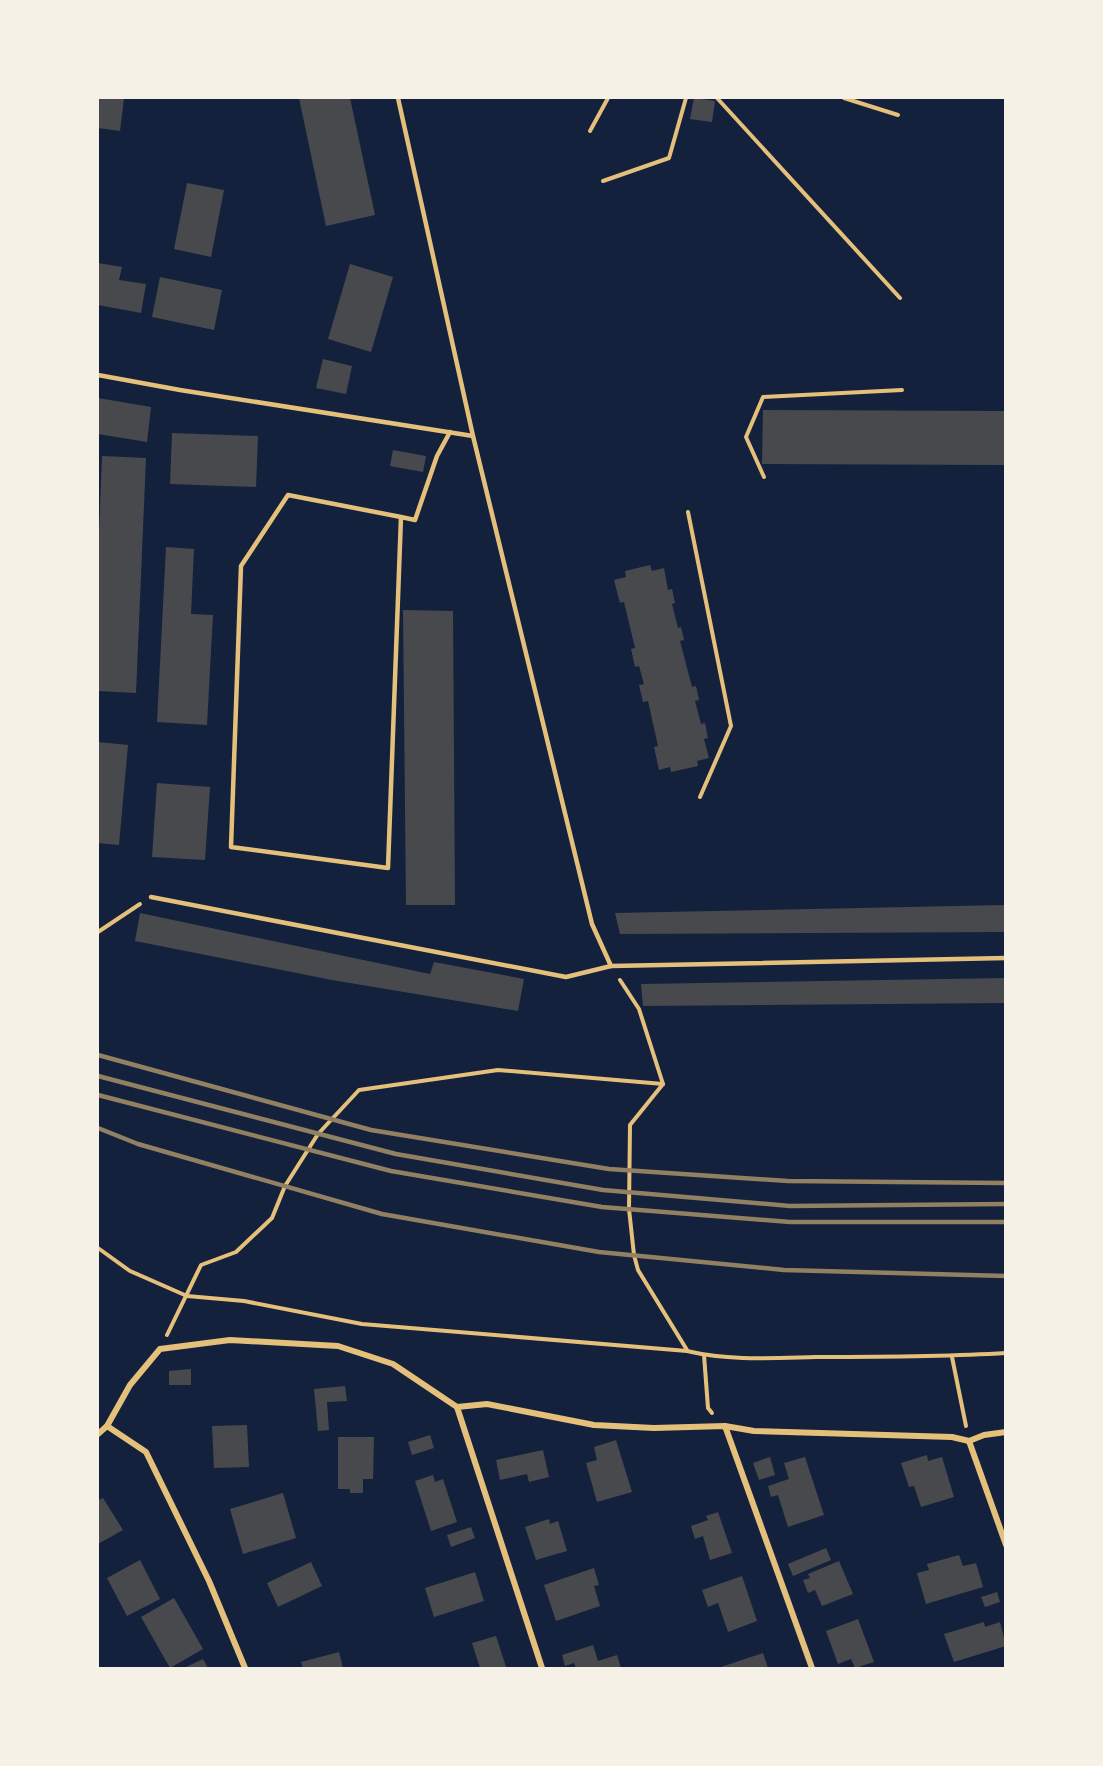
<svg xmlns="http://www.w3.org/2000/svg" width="1103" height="1766" viewBox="0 0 1103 1766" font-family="Ubuntu,sans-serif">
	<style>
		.building { fill: #48494c }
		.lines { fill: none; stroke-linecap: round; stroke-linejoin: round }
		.path { stroke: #e5c07b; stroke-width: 4 }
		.service { stroke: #e5c07b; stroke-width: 4.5 }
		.minor { stroke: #e5c07b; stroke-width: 6 }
		.rail { stroke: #918062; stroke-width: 4.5 }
	</style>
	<rect width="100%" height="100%" fill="#14213d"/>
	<!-- building -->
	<g class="building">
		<polygon points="98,98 124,98 120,131 98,128"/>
		<polygon points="299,98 350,98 375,215 326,226"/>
		<polygon points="694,98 715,101 712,122 690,119"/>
		<polygon points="187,183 224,190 211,257 174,249"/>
		<polygon points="98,263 122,267 119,280 146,284 141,313 98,305"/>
		<polygon points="350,264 393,277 371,352 328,339"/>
		<polygon points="160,277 222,290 214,330 152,317"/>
		<polygon points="323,359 352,366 346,394 316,388"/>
		<polygon points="98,398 151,407 147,442 98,434"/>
		<polygon points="763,410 1006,411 1006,465 762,464"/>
		<polygon points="172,433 258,436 256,487 170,484"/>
		<polygon points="393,450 426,456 423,472 390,466"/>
		<polygon points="102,456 146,458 136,693 98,691 98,559"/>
		<polygon points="166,547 194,549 191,614 213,615 207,725 157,722"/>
		<polygon points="650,565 652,571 664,568 668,590 672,589 675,603 672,604 678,628 681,627 684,640 680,641 692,687 696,686 699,700 695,701 701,724 705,723 708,738 704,739 709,758 697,761 698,766 671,772 670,767 659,770 654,747 658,746 648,701 643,702 639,685 644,684 639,666 635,667 631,649 635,648 624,602 620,603 614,580 626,577 625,571"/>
		<polygon points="403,610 453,611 455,905 406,905"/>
		<polygon points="98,742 128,745 119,845 98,843"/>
		<polygon points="157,783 210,787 205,860 152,857"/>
		<polygon points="1006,905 1006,932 620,934 615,913"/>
		<polygon points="140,913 430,974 434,962 524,979 518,1011 332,980 135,941"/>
		<polygon points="1006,978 1006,1003 643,1006 641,984"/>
		<polygon points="191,1369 191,1385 169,1385 169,1371"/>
		<polygon points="345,1386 347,1401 327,1402 329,1430 318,1431 314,1389"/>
		<polygon points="247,1425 249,1467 214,1468 212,1426"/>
		<polygon points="430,1435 434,1448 412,1455 408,1442"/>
		<polygon points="338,1437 374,1437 373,1479 363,1479 363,1493 350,1493 350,1489 338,1489"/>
		<polygon points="616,1440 632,1492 597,1502 586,1463 597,1460 594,1447"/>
		<polygon points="543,1450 549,1477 529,1482 527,1474 500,1480 496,1460"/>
		<polygon points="927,1455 928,1461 942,1457 954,1497 921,1507 914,1486 909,1487 901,1463"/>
		<polygon points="770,1457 775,1475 759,1480 753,1463"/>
		<polygon points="805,1457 824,1515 788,1527 778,1495 771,1497 768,1486 789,1479 784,1463"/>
		<polygon points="433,1475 435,1482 443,1479 457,1522 431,1531 415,1481"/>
		<polygon points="283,1493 296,1538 243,1554 230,1509"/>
		<polygon points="103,1498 123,1530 98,1544 98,1500"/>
		<polygon points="718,1512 732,1553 710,1560 703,1536 695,1539 691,1526 708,1520 706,1516"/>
		<polygon points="549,1519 550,1524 558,1521 567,1551 536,1560 525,1527"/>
		<polygon points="471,1527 475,1538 451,1547 447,1535"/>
		<polygon points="826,1548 831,1560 793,1576 788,1564"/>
		<polygon points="959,1555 963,1566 976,1563 983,1587 926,1604 917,1573 929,1570 927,1564"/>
		<polygon points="140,1560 160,1599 127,1616 107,1578"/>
		<polygon points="839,1561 853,1594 822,1606 815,1590 808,1593 803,1580 810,1578 808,1574"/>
		<polygon points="311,1562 322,1586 278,1607 267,1583"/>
		<polygon points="594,1568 599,1585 594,1586 600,1606 556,1621 544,1585"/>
		<polygon points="475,1572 484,1601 434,1617 425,1588"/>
		<polygon points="742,1576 757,1621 728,1632 718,1603 708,1607 702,1590"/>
		<polygon points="997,1592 1000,1602 985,1607 981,1597"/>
		<polygon points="174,1598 203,1649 170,1668 141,1617"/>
		<polygon points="858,1619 874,1662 855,1668 851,1659 838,1664 826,1631"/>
		<polygon points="984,1622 985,1627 1000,1622 1006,1646 954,1662 944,1634"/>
		<polygon points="496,1636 506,1667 480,1668 472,1643"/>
		<polygon points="593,1645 598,1661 617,1655 621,1668 576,1668 574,1663 565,1666 562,1655"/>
		<polygon points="339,1652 343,1668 303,1668 301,1662"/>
		<polygon points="763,1653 768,1668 718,1668"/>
		<polygon points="203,1659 208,1668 184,1668"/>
	</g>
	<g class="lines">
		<!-- path -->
		<g class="path">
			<polyline points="717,98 900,298"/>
			<polyline points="844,98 898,115"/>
			<polyline points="590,131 608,98"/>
			<polyline points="603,181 669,158 686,98"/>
			<polyline points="764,477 746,437 763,397 902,390"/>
			<polyline points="688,512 731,726 700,797"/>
			<polyline points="98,932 140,904"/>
			<polyline points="620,980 639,1009 663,1084 630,1125 629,1209 634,1255 638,1270 687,1350"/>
			<path d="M98,1248l32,23 57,25 57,5 118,23 325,27c42,10 86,7 129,6 63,0 126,0 190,-4"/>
			<polyline points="167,1335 201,1265 236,1252 272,1218 285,1186 318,1134 359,1090 498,1070 663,1084"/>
			<polyline points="704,1355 708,1408 712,1413"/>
			<polyline points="952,1357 966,1426"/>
		</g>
		<!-- service -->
		<g class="service">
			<polyline points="398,98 473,436 592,924 611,966"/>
			<polyline points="98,375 180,390 473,436"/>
			<polyline points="401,517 388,868 231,847 241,566 288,495 401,517 415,520 437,456 450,432"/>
			<polyline points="151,897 566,977 611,966 1006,958"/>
		</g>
		<!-- minor -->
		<g class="minor">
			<polyline points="457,1407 542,1668"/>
			<polyline points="107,1426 130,1385 160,1349 230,1340 338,1346 393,1364 457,1407 487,1404 594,1425 654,1428 725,1426 754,1431 952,1437 969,1441"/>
			<polyline points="725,1426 812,1668"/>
			<polyline points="98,1434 107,1426 146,1452 209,1581 245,1668"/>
			<polyline points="969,1441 1006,1545"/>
			<polyline points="969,1441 984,1435 1006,1432"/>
		</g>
		<!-- rail -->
		<g class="rail">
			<polyline points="98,1055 371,1130 609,1169 788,1181 1006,1183"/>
			<polyline points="98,1076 396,1154 603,1190 790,1206 1006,1204"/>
			<polyline points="98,1095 391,1171 602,1207 790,1222 1006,1222"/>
			<polyline points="98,1128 138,1144 382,1214 599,1252 784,1270 1006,1276"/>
		</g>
	</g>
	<!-- border -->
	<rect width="1103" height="1766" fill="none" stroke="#f6f1e7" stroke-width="198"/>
</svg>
